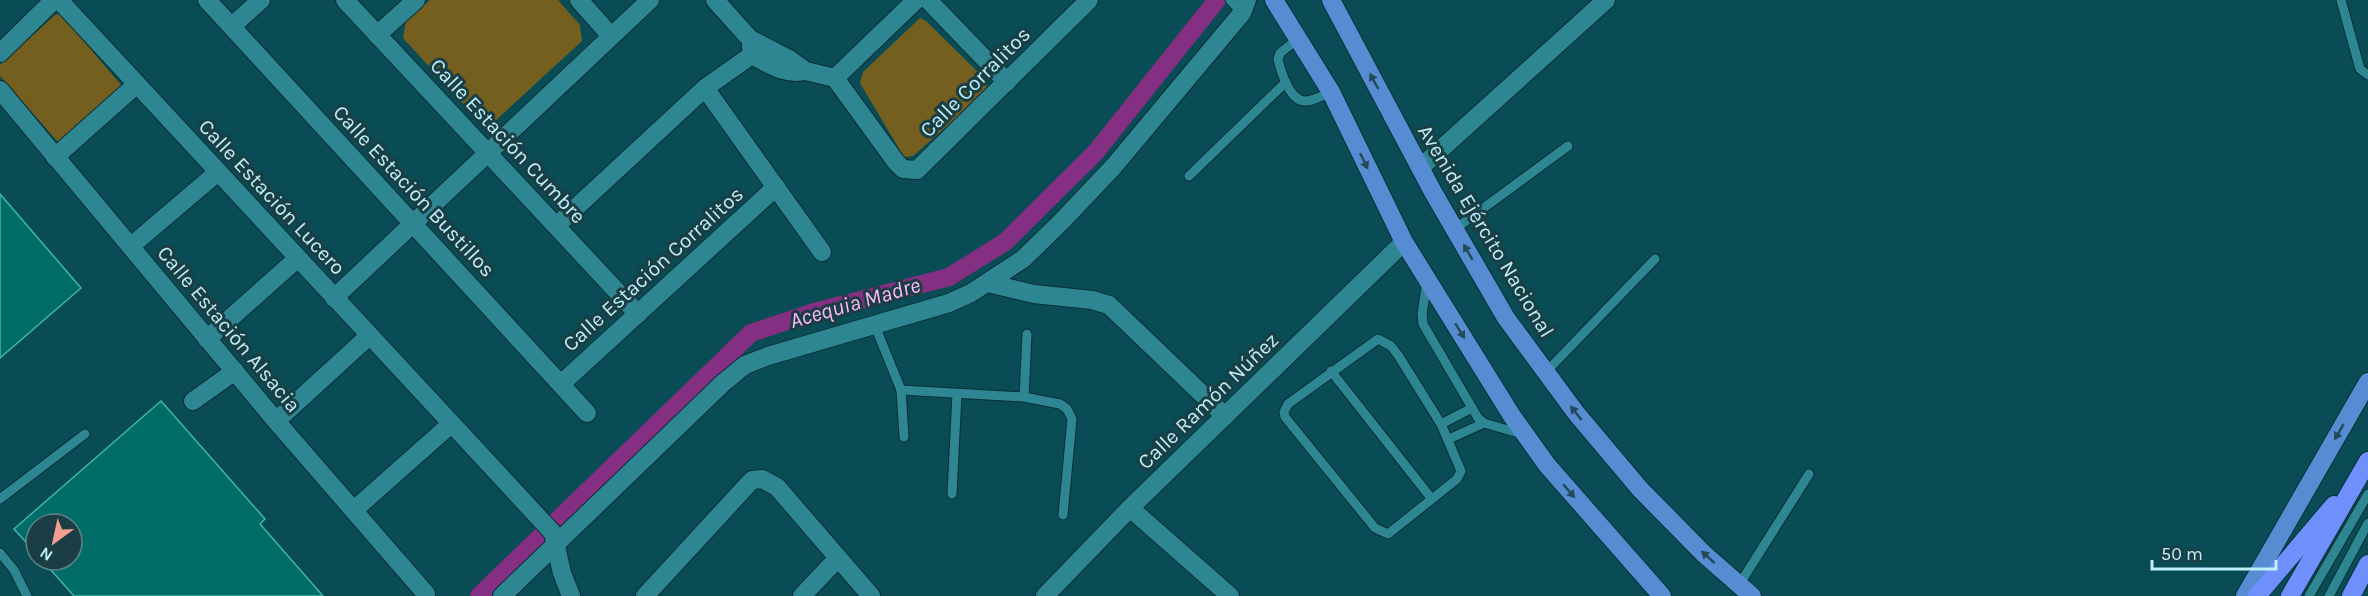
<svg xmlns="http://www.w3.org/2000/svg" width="2368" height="596" viewBox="0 0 2368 596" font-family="Karla,sans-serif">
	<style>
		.green { fill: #755f1e }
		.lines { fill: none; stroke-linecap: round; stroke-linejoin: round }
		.canal { stroke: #852f82; stroke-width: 18 }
		.building { fill: #006c67; stroke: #3fb4ad; stroke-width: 1.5 }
		.lane-casing { stroke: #0a2f34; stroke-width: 11 }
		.street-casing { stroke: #0a2f34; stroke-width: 20 }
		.primary-casing { stroke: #0a2f34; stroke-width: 20 }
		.highway-casing { stroke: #0a2f34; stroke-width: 20 }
		.lane { stroke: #2f8693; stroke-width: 9 }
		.street { stroke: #2f8693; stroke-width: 18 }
		.primary { stroke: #558cd2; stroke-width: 18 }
		.highway { stroke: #6f90fc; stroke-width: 18 }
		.oneway { fill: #244a59 }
		.labels { text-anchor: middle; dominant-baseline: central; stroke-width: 6; stroke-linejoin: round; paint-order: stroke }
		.street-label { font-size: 21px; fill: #beeff8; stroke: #1b3e44 }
		.water-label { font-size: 22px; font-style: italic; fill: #fdb9f8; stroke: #1b3e44 }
	</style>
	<rect width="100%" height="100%" fill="#094c55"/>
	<!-- green -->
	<g class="green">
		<polygon points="430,0 558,0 580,25 582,41 494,122 480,122 403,38 406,21"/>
		<polygon points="60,13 121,85 120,92 58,142 0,76 0,65 55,15"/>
		<polygon points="920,18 926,21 984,78 988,90 913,156 904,157 860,83 863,72"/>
	</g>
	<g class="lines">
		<!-- canal -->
		<polyline class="canal" points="479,596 751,333 814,312 949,277 1005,242 1095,153 1217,0"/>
	</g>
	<!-- building -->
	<g class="building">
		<polygon points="0,194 81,288 0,358"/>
		<polygon points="161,401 265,519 260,524 323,596 74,596 42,560 72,560 72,524 36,524 36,553 14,529"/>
	</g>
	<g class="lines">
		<!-- lane casing -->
		<g class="lane-casing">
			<g id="lane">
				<polyline points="1230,0 1242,13"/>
				<polyline points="2341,0 2360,69 2368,75"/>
				<path d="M1298,39l-18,14 -2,6c3,13 12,44 29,42 8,-1 17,-6 24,-9"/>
				<polyline points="1189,176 1286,82"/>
				<polyline points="1455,229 1568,146"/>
				<polyline points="1427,281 1422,314 1423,324 1478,418 1484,423 1522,434"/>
				<polyline points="875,326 901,390 1024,397 1060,404 1067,409 1072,419 1063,515"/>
				<polygon points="1378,339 1391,346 1398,355 1441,424 1461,471 1457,479 1388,534 1375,528 1285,417 1284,412 1288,404"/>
				<polyline points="1331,371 1431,498"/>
				<polyline points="1546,372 1655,259"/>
				<polyline points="901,390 904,437"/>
				<polyline points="1024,397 1027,334"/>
				<polyline points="1441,424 1472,408"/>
				<polyline points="1449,439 1484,423"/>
				<polyline points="952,494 957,394"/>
				<polyline points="0,499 85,434"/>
				<polyline points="0,553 14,570 27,596"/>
				<polyline points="1739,585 1809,474"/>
				<polyline points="2309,596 2368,494"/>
				<polyline points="2329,596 2368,523"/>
			</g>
		</g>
		<!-- street casing -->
		<g class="street-casing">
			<g id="street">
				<polyline points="59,0 553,533 562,573 571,596"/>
				<polyline points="207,0 587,413"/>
				<polyline points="345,0 638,314"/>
				<polyline points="579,0 611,36"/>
				<polyline points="715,0 750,39 789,59 806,71 835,78"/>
				<polyline points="928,0 1007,82"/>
				<polyline points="232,26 261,0"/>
				<polyline points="377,35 416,0"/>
				<path d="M751,46l1,9c18,10 32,20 54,16"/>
				<polyline points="0,53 54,0"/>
				<polyline points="835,78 896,162 903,169 917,170 1089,0"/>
				<polyline points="835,78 916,0"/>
				<polyline points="705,88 822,252"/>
				<polyline points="0,90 276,421 426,594"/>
				<polyline points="55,157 137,84"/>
				<polyline points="1420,168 1606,0"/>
				<polyline points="556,226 705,88 763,47"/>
				<polyline points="131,246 218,172"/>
				<polyline points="988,283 1034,294 1092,300 1109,305 1225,416"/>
				<polyline points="334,298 650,0"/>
				<polyline points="207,339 298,258"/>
				<polyline points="561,384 776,187"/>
				<polyline points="193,401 235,371"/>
				<polyline points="276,421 369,336"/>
				<polyline points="1130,508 1230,596"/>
				<polyline points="354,510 451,424"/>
				<polyline points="502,596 723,383 745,365 768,356 949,303 971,293 1023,259 1062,221 1114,166 1242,13 1247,0"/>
				<polyline points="645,596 752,480 762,479 777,487 871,596"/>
				<polyline points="802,596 838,558"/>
				<polyline points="1045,596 1130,508 1404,242"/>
			</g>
		</g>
		<!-- primary casing -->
		<g class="primary-casing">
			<g id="primary">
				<polyline points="1274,0 1331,92 1404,242 1512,416 1547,465 1662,596"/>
				<polyline points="1331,0 1433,192 1506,318 1576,413 1640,489 1704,554 1752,596"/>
				<polyline points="2245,596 2368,382"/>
			</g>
		</g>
		<!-- highway casing -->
		<g class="highway-casing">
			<g id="highway">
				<polyline points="2257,596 2334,505"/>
				<polyline points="2290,596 2368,461"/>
				<polyline points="2351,596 2368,564"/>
			</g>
		</g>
		<!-- lane -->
		<use href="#lane" class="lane"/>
		<!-- street -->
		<use href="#street" class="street"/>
		<!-- primary -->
		<use href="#primary" class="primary"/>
		<!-- highway -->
		<use href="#highway" class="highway"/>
	</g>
	<!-- one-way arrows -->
	<defs><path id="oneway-solid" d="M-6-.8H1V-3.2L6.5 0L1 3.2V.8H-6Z" transform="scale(1.5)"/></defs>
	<g class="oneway">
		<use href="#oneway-solid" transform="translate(1374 81) rotate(-118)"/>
		<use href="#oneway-solid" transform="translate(1364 161) rotate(64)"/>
		<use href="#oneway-solid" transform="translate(1468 252) rotate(-120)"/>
		<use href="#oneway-solid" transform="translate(1460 331) rotate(58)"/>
		<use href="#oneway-solid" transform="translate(1576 413) rotate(-128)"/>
		<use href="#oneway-solid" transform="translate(2339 432) rotate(120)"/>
		<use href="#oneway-solid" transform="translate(1569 491) rotate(49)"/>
		<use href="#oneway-solid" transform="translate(1708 557) rotate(-138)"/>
	</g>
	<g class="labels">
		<!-- street labels -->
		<g class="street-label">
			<text transform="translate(975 82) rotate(-45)">Calle Corralitos</text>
			<text transform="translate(508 141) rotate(47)">Calle Estación Cumbre</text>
			<text transform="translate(414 191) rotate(47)">Calle Estación Bustillos</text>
			<text transform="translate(272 197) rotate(47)">Calle Estación Lucero</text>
			<text transform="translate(1486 231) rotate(59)">Avenida Ejército Nacional</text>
			<text transform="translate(653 269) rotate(-42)">Calle Estación Corralitos</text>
			<text transform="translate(229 329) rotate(50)">Calle Estación Alsacia</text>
			<text transform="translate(1208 401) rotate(-44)">Calle Ramón Núñez</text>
		</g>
		<!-- water labels -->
		<g class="water-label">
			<text transform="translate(855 303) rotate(-16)">Acequia Madre</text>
		</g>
	</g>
	<!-- north arrow -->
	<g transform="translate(54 542) rotate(213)"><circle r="28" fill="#1b3e44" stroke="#5c858c" stroke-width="1.5"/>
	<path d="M0-4.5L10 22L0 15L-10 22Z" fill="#f59d8f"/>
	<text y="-9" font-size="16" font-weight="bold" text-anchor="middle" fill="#beeff8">N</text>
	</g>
	<!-- scale -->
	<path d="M2152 560v9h124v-9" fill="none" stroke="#beeff8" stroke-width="3"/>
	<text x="2161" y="560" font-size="18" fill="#beeff8" stroke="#1b3e44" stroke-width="4.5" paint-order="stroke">50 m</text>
</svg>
